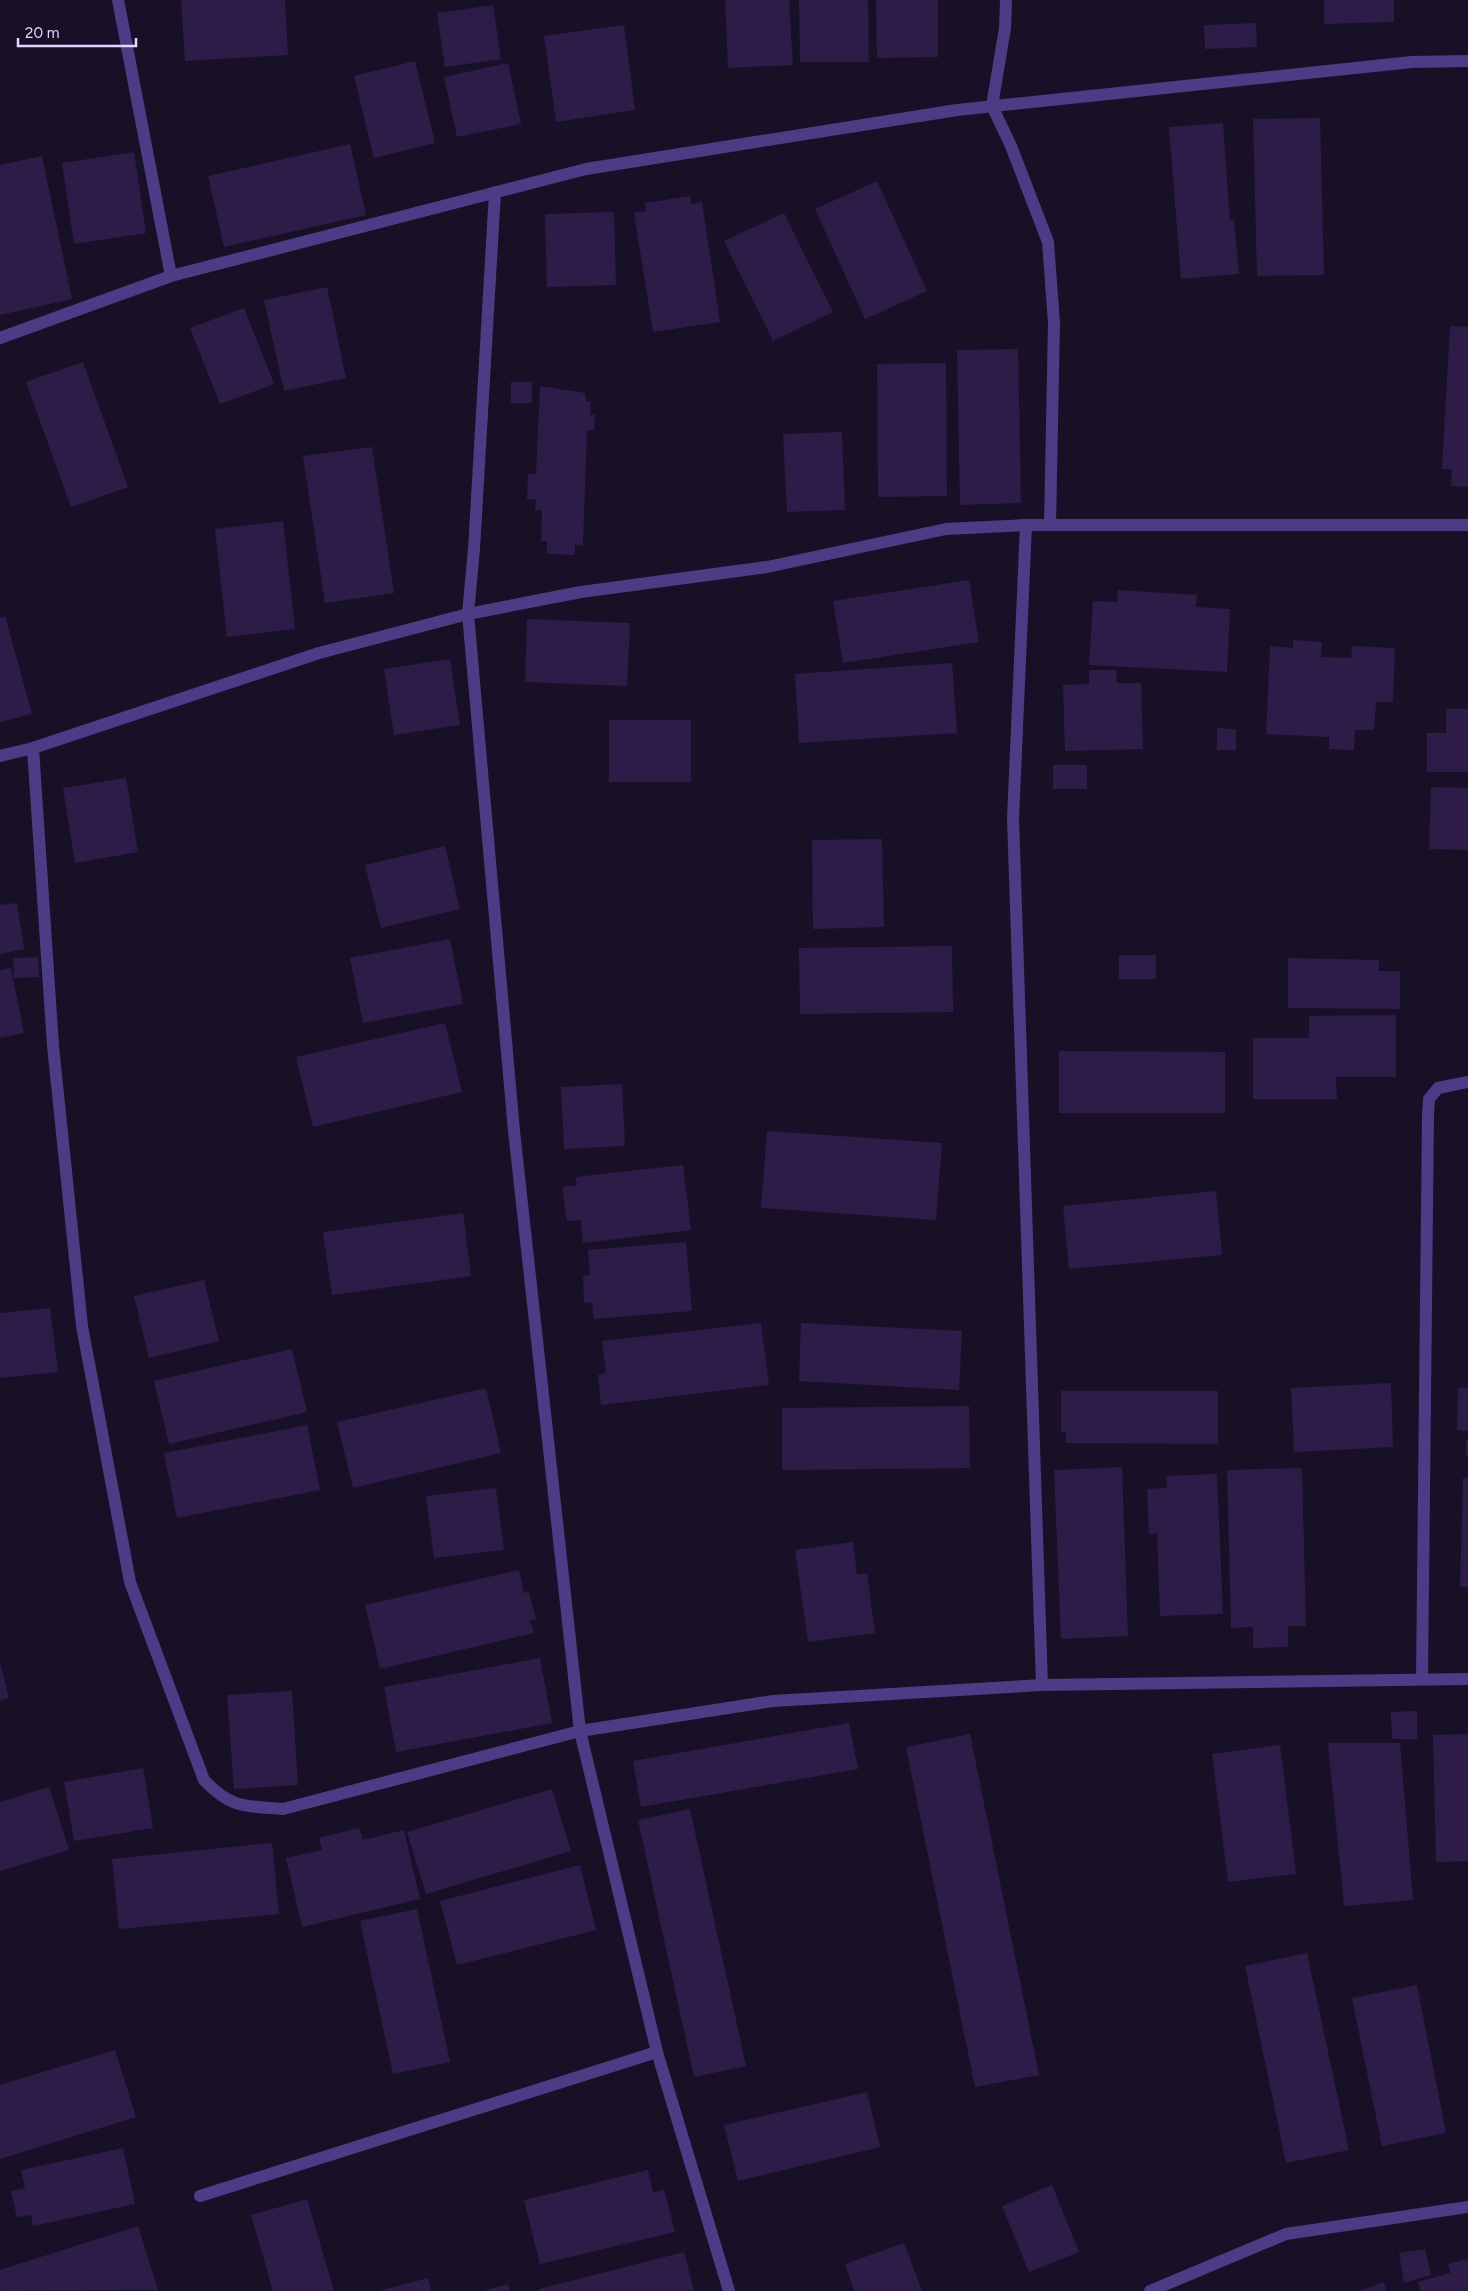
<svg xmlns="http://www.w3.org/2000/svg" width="1468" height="2291" viewBox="0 0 1468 2291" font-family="Figtree,sans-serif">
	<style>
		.building { fill: #2d1c48 }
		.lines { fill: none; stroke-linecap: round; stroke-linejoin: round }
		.street { stroke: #4c3c85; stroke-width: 12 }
	</style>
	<rect width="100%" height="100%" fill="#181027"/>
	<!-- building -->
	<g class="building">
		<polygon points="181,0 285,0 288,55 185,61"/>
		<polygon points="725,0 789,0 793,65 728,68"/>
		<polygon points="799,0 868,0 869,62 800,62"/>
		<polygon points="876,0 938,0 938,57 877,58"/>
		<polygon points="1324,0 1394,0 1394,22 1324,24"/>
		<polygon points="493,5 501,59 445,67 437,13"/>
		<polygon points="1256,23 1257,47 1205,49 1204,25"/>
		<polygon points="624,25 635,110 556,122 544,36"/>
		<polygon points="415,61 435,143 374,158 354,76"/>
		<polygon points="508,63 521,124 457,137 444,77"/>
		<polygon points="1320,118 1324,275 1257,276 1253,119"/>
		<polygon points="1223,123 1230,220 1234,220 1239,274 1181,279 1169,127"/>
		<polygon points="350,144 366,215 224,247 208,176"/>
		<polygon points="134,152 146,233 74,244 62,163"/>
		<polygon points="42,156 72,299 0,315 0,165"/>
		<polygon points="877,181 927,291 865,319 815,209"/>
		<polygon points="690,196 691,204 702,202 720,322 653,332 634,213 646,211 645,203"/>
		<polygon points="614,212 616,285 547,287 545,214"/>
		<polygon points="784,213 833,312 773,341 724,241"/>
		<polygon points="327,287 346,378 284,391 264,300"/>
		<polygon points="244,308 274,384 220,404 190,328"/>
		<polygon points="1450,326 1468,327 1468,487 1451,486 1452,469 1442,469"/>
		<polygon points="1018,349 1021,503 960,505 957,350"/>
		<polygon points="83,362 128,487 71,507 26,382"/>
		<polygon points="946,363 947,496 878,497 877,364"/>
		<rect x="511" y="382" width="21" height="21"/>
		<polygon points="540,386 585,393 586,401 591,402 590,415 595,415 594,430 587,430 583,546 575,545 575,555 547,554 547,541 541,541 542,510 535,510 536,499 527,499 528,474 536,474"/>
		<polygon points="842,432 845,510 787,512 783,434"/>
		<polygon points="372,447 394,593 325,603 303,456"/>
		<polygon points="283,521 295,629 227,637 215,529"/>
		<polygon points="969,580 979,642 843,663 833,601"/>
		<polygon points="1118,590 1197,595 1196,607 1230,609 1227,672 1089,665 1093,601 1117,602"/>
		<polygon points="5,616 32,714 0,722 0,618"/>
		<polygon points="527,619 630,623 627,686 525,682"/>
		<polygon points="1293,640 1322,642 1321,657 1351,658 1352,646 1395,648 1393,702 1376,702 1374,730 1355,730 1354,750 1329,749 1329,737 1266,734 1270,646 1293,648"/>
		<polygon points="450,659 460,725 394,735 384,669"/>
		<polygon points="952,663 957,733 799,743 795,674"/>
		<polygon points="1089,670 1116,670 1117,683 1141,683 1143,749 1065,751 1063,685 1089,684"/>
		<polygon points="1446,709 1468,709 1468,772 1427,772 1427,733 1446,733"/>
		<rect x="609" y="720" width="82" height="62"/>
		<polygon points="1217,728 1236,729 1236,750 1217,750"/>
		<rect x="1053" y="765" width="34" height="24"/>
		<polygon points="126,778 138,852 75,863 63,788"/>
		<polygon points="1431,787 1468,788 1468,850 1429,849"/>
		<polygon points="882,839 884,927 813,929 812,840"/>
		<polygon points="445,846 460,909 381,928 365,865"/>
		<polygon points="17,903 24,949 0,954 0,905"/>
		<polygon points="450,939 463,1004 363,1023 350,958"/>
		<polygon points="952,946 953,1012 800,1014 799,948"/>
		<rect x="1119" y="955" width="37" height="24"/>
		<polygon points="38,957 39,977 14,978 13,958"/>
		<polygon points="1288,958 1379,960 1379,971 1400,971 1400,1009 1288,1008"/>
		<polygon points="11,968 24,1033 0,1038 0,970"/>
		<polygon points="1396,1015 1396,1077 1336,1077 1337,1099 1253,1099 1253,1038 1309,1038 1309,1016"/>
		<polygon points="445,1023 462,1092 313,1127 296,1057"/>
		<polygon points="1059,1051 1225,1052 1225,1113 1059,1113"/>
		<polygon points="622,1084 625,1146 564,1149 561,1087"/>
		<polygon points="767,1131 942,1143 936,1220 761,1208"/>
		<polygon points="683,1165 691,1230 583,1243 581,1220 567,1221 562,1187 577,1185 575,1177"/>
		<polygon points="1216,1191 1222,1255 1069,1269 1063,1206"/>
		<polygon points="463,1213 471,1276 332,1295 323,1232"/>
		<polygon points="686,1242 692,1311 594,1319 592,1302 584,1303 583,1276 590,1275 588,1250"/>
		<polygon points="204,1280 219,1341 149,1358 134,1296"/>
		<polygon points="50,1308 58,1372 0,1378 0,1313"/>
		<polygon points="761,1323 769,1385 601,1405 598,1375 606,1373 602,1341"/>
		<polygon points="801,1323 962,1331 959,1390 799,1381"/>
		<polygon points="292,1349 307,1412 169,1444 154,1381"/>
		<polygon points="1391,1383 1393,1447 1294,1452 1291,1388"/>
		<polygon points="486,1388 501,1453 353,1488 337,1422"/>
		<polygon points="1458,1388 1468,1388 1468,1431 1457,1430"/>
		<polygon points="1061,1391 1218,1391 1218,1444 1066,1443 1066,1432 1061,1432"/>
		<polygon points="969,1406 970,1468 782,1470 782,1408"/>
		<polygon points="307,1425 320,1490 177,1518 164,1453"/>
		<rect x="1466" y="1440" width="2" height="15"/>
		<polygon points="1122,1467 1128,1636 1061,1639 1054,1470"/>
		<polygon points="1302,1468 1306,1626 1288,1626 1288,1647 1253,1648 1253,1627 1231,1628 1227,1470"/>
		<polygon points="1217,1474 1223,1614 1160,1616 1157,1533 1149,1534 1147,1489 1167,1488 1166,1476"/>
		<polygon points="1463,1478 1468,1478 1468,1587 1460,1587"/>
		<polygon points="496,1488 504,1550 434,1558 426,1496"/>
		<polygon points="853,1542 857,1575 867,1573 875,1633 808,1642 795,1550"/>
		<polygon points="519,1570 524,1593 529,1592 536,1620 530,1620 534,1633 380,1669 365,1605"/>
		<polygon points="540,1658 552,1723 396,1752 384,1687"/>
		<polygon points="0,1663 9,1698 0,1700"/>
		<polygon points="292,1691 298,1785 234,1789 227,1695"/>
		<polygon points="1417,1711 1417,1739 1392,1739 1391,1712"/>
		<polygon points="849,1723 858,1769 641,1807 633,1761"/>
		<polygon points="970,1734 1039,2075 975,2087 906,1747"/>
		<polygon points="1468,1734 1468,1861 1436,1862 1433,1735"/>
		<polygon points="1328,1743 1400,1743 1413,1900 1344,1906"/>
		<polygon points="1280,1745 1296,1874 1228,1882 1212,1754"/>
		<polygon points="143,1768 153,1828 74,1841 64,1782"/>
		<polygon points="49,1787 69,1850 0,1871 0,1802"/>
		<polygon points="552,1789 571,1851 426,1894 407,1832"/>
		<polygon points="690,1809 746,2066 694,2077 638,1820"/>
		<polygon points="359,1828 363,1840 404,1830 420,1899 302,1927 286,1858 322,1850 319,1838"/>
		<polygon points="272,1843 279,1914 119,1929 112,1859"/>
		<polygon points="580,1865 596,1930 457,1965 440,1901"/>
		<polygon points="417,1909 450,2062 393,2074 360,1921"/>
		<polygon points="1307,1953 1349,2150 1286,2163 1245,1966"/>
		<polygon points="1417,1985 1446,2133 1382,2146 1352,1998"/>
		<polygon points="115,2050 136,2117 0,2159 0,2085"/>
		<polygon points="867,2092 880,2147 738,2181 724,2125"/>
		<polygon points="123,2148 135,2204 33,2226 31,2215 17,2217 11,2191 25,2188 21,2170"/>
		<polygon points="648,2170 653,2193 664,2189 675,2232 540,2264 524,2200"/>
		<polygon points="1052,2185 1079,2252 1029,2272 1002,2206"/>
		<polygon points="307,2199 334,2291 273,2291 251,2215"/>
		<polygon points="138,2226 158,2290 0,2291 0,2270"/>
		<polygon points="904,2243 922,2291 854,2291 845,2264"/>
		<polygon points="1425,2249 1431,2275 1404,2283 1399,2253"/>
		<polygon points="684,2252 694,2291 539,2291 539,2289"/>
		<polygon points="1468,2259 1468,2291 1421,2291 1418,2282 1450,2273 1448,2264"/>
		<polygon points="428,2278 431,2291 382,2291 382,2290"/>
		<polygon points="1383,2282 1387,2291 1360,2291"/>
		<polygon points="508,2284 510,2291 486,2291 486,2290"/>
	</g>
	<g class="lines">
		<!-- street -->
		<g class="street">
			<polyline points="118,0 171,276"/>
			<polyline points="1006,0 1005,28 992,106 1011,146 1048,242 1054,323 1050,525"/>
			<polyline points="495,192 474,549 468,614 514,1131 580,1731 657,2052 729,2291"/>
			<polyline points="0,338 171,276 586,169 957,110 1412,62 1468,61"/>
			<polyline points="1026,525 1013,818 1042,1685"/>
			<path d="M33,748l20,298 29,280 48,256 74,198c27,29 42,26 79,29l297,-78 193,-30 269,-16 426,-6"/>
			<polyline points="0,756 33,748 319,653 468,614 581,592 767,567 946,529 1026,525 1468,525"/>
			<polyline points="1422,1679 1428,1114 1429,1099 1438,1088 1468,1082"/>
			<polyline points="200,2196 657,2052"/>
			<polyline points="1150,2291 1286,2234 1468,2207"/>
		</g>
	</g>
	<!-- scale -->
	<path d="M18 38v8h118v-8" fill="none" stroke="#e2d6fe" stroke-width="2.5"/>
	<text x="25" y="38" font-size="15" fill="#e2d6fe" stroke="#181027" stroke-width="4" paint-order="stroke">20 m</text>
</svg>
